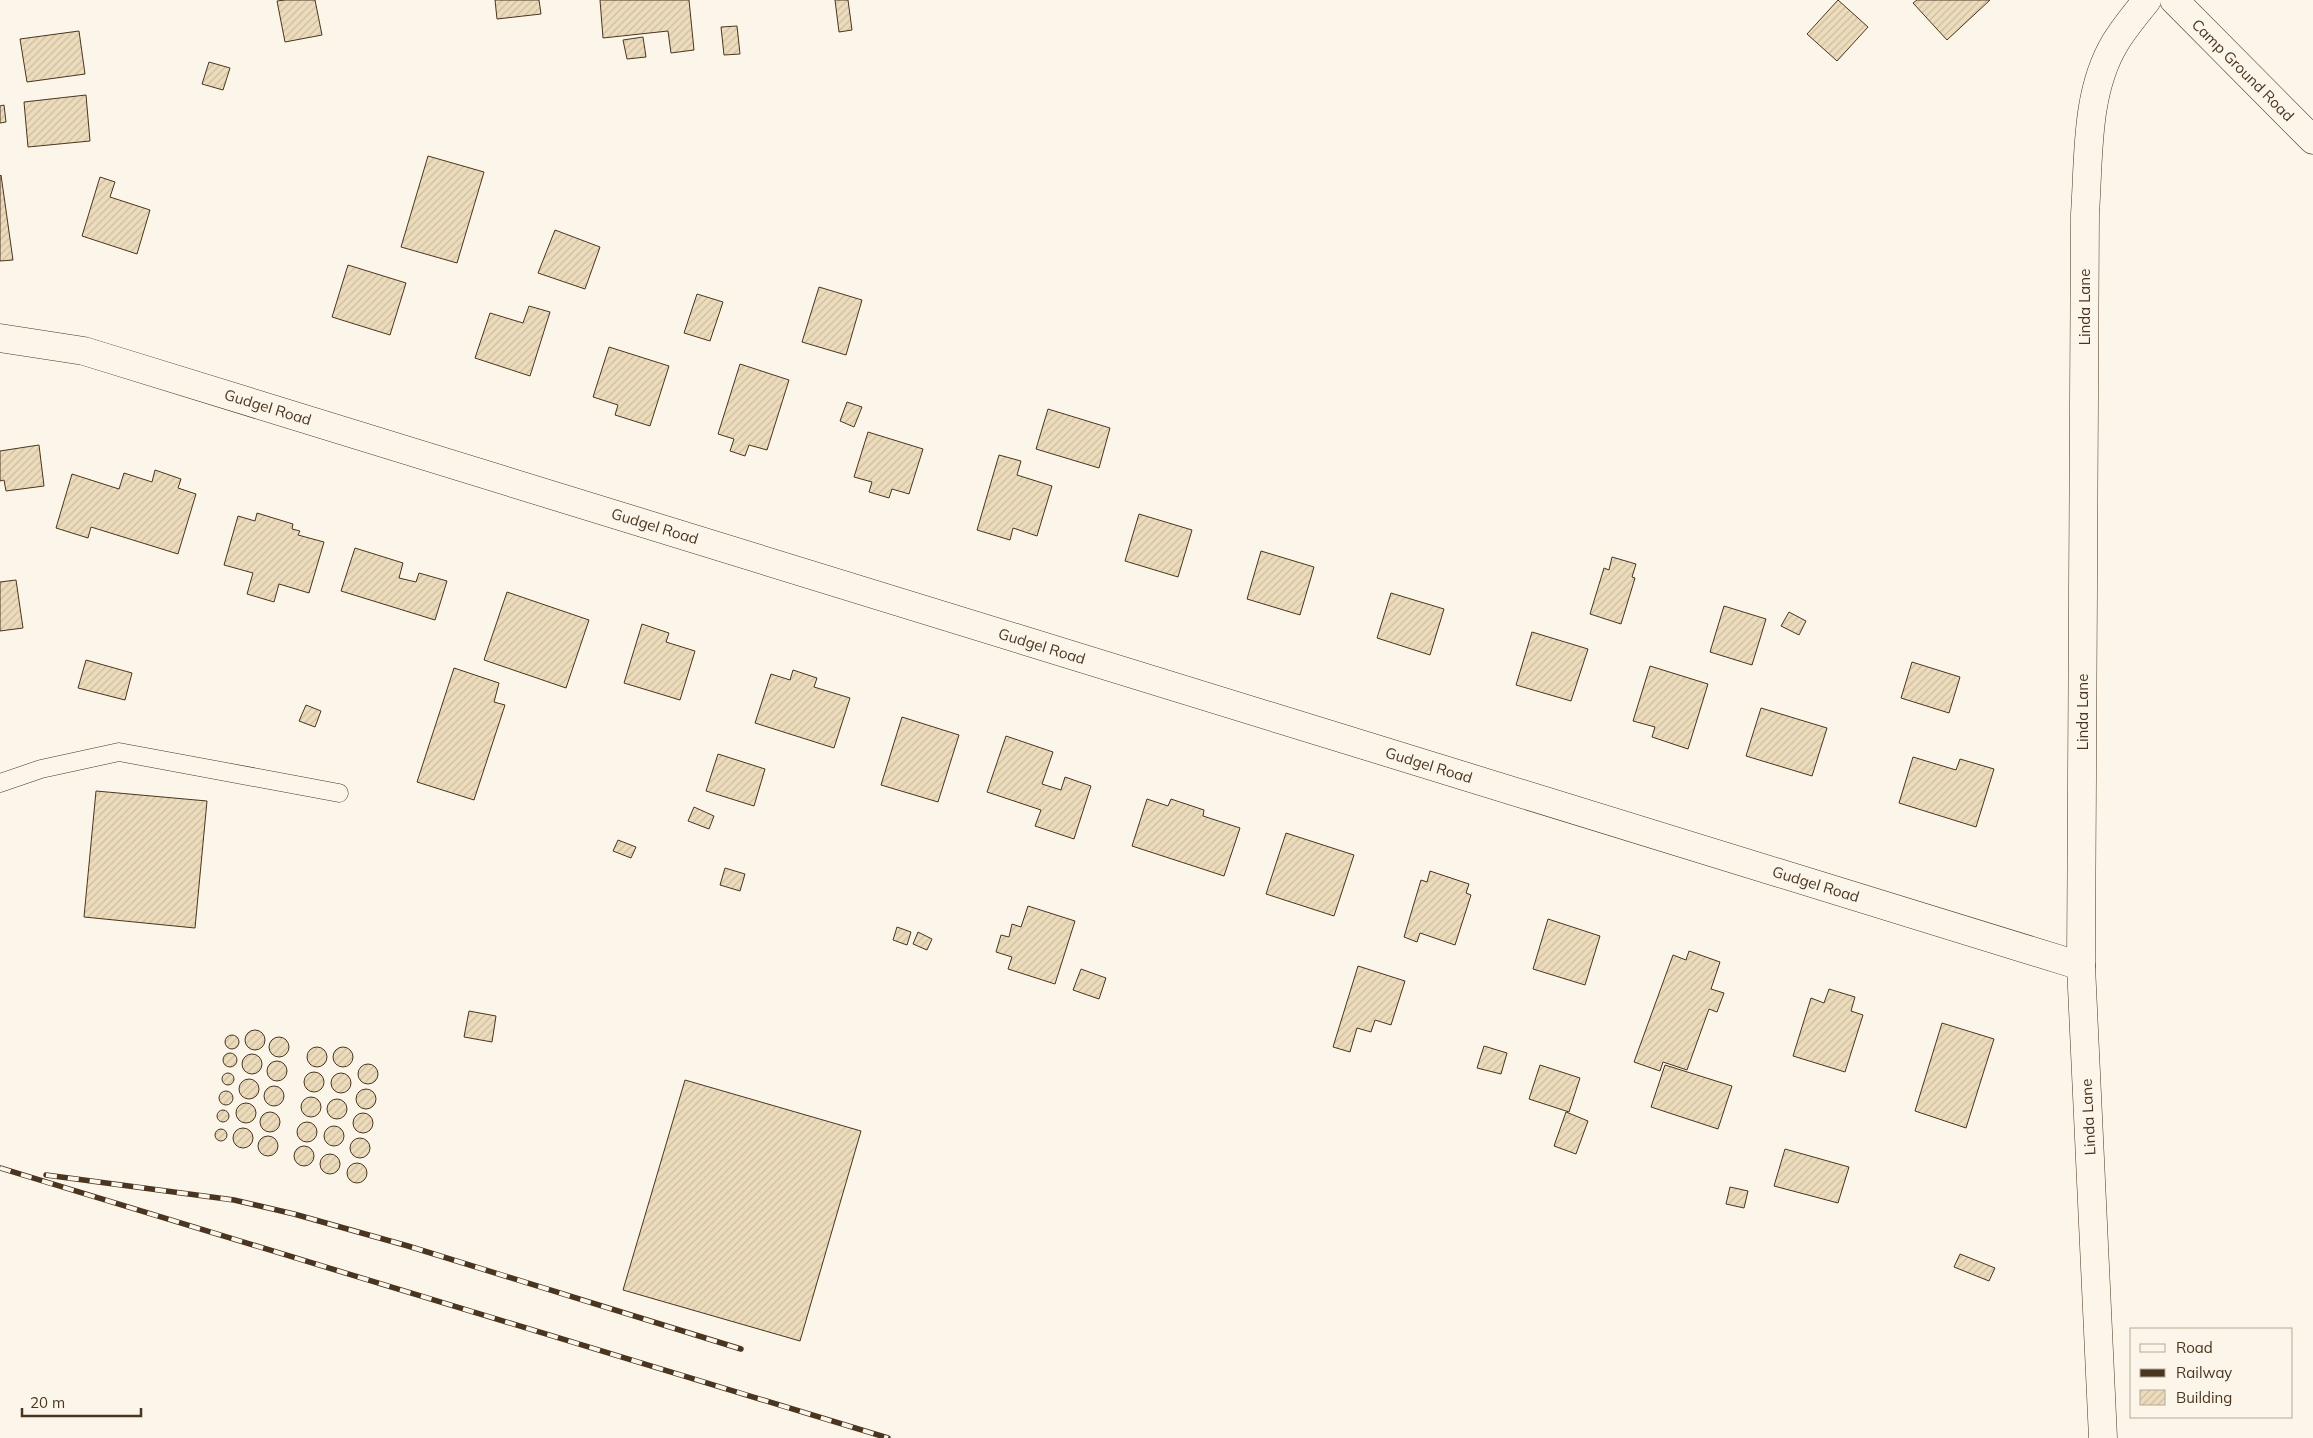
<svg xmlns="http://www.w3.org/2000/svg" width="2313" height="1438" viewBox="0 0 2313 1438" font-family="Mulish,sans-serif">
	<style>
		.building { fill: url(#building-hatch); stroke: #4a3520 }
		.lines { fill: none; stroke-linecap: round; stroke-linejoin: round }
		.lane-casing { stroke: #4a3520; stroke-width: 19 }
		.street-casing { stroke: #4a3520; stroke-width: 29 }
		.secondary-casing { stroke: #4a3520; stroke-width: 29 }
		.lane { stroke: #fbf6e9; stroke-width: 18 }
		.street { stroke: #fbf6e9; stroke-width: 28 }
		.secondary { stroke: #fbf6e9; stroke-width: 28 }
		.rail-casing { stroke: #4a3520; stroke-width: 5.5 }
		.rail { stroke: #fbf6e9; stroke-width: 4; stroke-dasharray: 11; stroke-linecap: butt }
		.labels { text-anchor: middle; dominant-baseline: central; stroke-width: 4; stroke-linejoin: round; paint-order: stroke }
		.street-label { font-size: 15px; fill: #4a3520; stroke: #fbf6e9 }
	</style>
	<defs>
		<pattern id="building-hatch" width="6" height="6" patternUnits="userSpaceOnUse" patternTransform="scale(1.25)"><rect width="6" height="6" fill="#ecdcbc"/><path d="M-1 1l2-2M0 6l6-6M5 7l2-2" fill="none" stroke="#ccbda1"/></pattern>
	</defs>
	<rect width="100%" height="100%" fill="#fbf6e9"/>
	<!-- building -->
	<g class="building">
		<polygon points="285,0 315,0 322,35 285,42 277,1"/>
		<polygon points="495,0 539,0 541,14 497,19"/>
		<polygon points="600,0 689,0 694,50 671,53 668,31 603,38"/>
		<polygon points="835,0 848,0 852,30 839,32"/>
		<polygon points="1838,0 1868,27 1837,61 1807,34"/>
		<polygon points="1917,0 1990,0 1947,40 1913,3"/>
		<polygon points="737,26 740,54 724,55 721,27"/>
		<polygon points="79,31 85,74 27,82 20,39"/>
		<polygon points="643,37 646,57 627,59 623,40"/>
		<polygon points="209,62 230,68 223,90 202,84"/>
		<polygon points="86,95 90,141 28,147 24,102"/>
		<polygon points="4,105 6,122 0,123 0,106"/>
		<polygon points="428,156 484,172 457,263 401,247"/>
		<polygon points="1,175 13,260 0,261 0,176"/>
		<polygon points="100,177 115,182 110,197 150,210 137,254 82,236"/>
		<polygon points="555,230 600,247 585,289 538,273"/>
		<polygon points="348,265 406,283 390,335 332,317"/>
		<polygon points="819,287 862,300 846,355 802,342"/>
		<polygon points="697,294 723,302 710,341 684,333"/>
		<polygon points="529,306 550,312 530,376 475,358 490,313 523,323"/>
		<polygon points="609,347 669,366 650,426 615,415 618,405 593,397"/>
		<polygon points="740,364 789,380 767,450 749,445 745,456 730,451 734,439 718,434"/>
		<polygon points="847,402 862,407 854,427 840,421"/>
		<polygon points="1048,409 1110,428 1099,468 1036,449"/>
		<polygon points="868,432 923,449 909,494 892,489 889,498 869,492 872,482 854,477"/>
		<polygon points="39,445 44,486 6,491 4,480 0,481 0,451"/>
		<polygon points="999,455 1021,461 1017,475 1052,486 1037,536 1013,528 1010,540 977,530"/>
		<polygon points="155,470 181,479 178,488 196,494 178,554 91,527 88,538 56,528 72,474 119,489 124,473 152,482"/>
		<polygon points="257,513 293,524 292,529 300,531 298,535 324,542 309,593 279,584 274,602 247,594 253,573 224,565 238,516 255,521"/>
		<polygon points="1139,514 1192,530 1178,577 1125,561"/>
		<polygon points="355,548 403,563 399,578 416,582 419,573 447,581 435,620 341,591"/>
		<polygon points="1261,551 1314,567 1300,615 1247,599"/>
		<polygon points="1612,557 1636,564 1632,577 1635,578 1621,624 1590,614 1604,568 1609,570"/>
		<polygon points="16,580 23,628 0,631 0,582"/>
		<polygon points="507,592 589,620 566,688 484,660"/>
		<polygon points="1391,593 1444,609 1430,655 1377,638"/>
		<polygon points="1724,606 1766,619 1752,665 1710,652"/>
		<polygon points="1789,612 1806,621 1799,635 1781,626"/>
		<polygon points="642,624 669,633 666,642 695,651 680,700 624,683"/>
		<polygon points="1532,632 1588,649 1571,701 1516,685"/>
		<polygon points="86,660 132,673 125,700 78,688"/>
		<polygon points="1912,662 1960,677 1949,713 1901,698"/>
		<polygon points="1650,666 1708,684 1688,749 1652,737 1655,727 1633,721"/>
		<polygon points="454,668 499,683 494,702 505,705 474,800 417,782"/>
		<polygon points="793,670 817,678 814,687 850,698 834,748 755,723 771,674 790,680"/>
		<polygon points="306,705 321,711 315,727 299,721"/>
		<polygon points="1761,708 1827,728 1812,776 1746,756"/>
		<polygon points="902,717 959,735 938,802 881,785"/>
		<polygon points="1006,736 1053,752 1042,784 1061,790 1065,777 1091,786 1074,839 1035,826 1041,810 987,792"/>
		<polygon points="718,754 765,769 754,806 706,791"/>
		<polygon points="1913,757 1956,770 1960,759 1994,769 1976,827 1899,803"/>
		<polygon points="96,791 207,801 195,928 84,917"/>
		<polygon points="1147,799 1168,806 1171,799 1204,810 1203,816 1240,828 1224,876 1132,846"/>
		<polygon points="694,807 714,816 709,829 688,821"/>
		<polygon points="1286,833 1354,855 1334,916 1266,894"/>
		<polygon points="618,840 636,847 631,858 613,851"/>
		<polygon points="725,868 745,874 740,891 720,885"/>
		<polygon points="1430,871 1469,884 1466,893 1471,895 1455,945 1420,933 1417,942 1404,937 1421,880 1427,882"/>
		<polygon points="1028,906 1075,921 1055,984 1008,969 1012,957 996,952 1001,935 1009,937 1012,924 1021,927"/>
		<polygon points="1548,919 1600,936 1585,985 1533,969"/>
		<polygon points="897,927 911,932 907,945 893,940"/>
		<polygon points="918,932 932,939 927,950 913,944"/>
		<polygon points="1689,951 1720,962 1711,989 1724,993 1717,1012 1709,1009 1687,1070 1663,1062 1660,1071 1634,1062 1673,955 1686,960"/>
		<polygon points="1358,966 1405,981 1391,1025 1375,1020 1371,1032 1357,1028 1350,1052 1333,1047"/>
		<polygon points="1081,969 1106,978 1099,999 1073,990"/>
		<polygon points="1829,989 1855,997 1851,1011 1863,1015 1845,1072 1793,1056 1811,998 1824,1003"/>
		<polygon points="469,1011 496,1016 492,1042 464,1037"/>
		<polygon points="1942,1023 1994,1039 1966,1128 1915,1111"/>
		<circle cx="255" cy="1040" r="10"/>
		<circle cx="232" cy="1042" r="7"/>
		<circle cx="279" cy="1047" r="10"/>
		<polygon points="1484,1046 1507,1053 1501,1074 1477,1068"/>
		<circle cx="343" cy="1057" r="10"/>
		<circle cx="317" cy="1057" r="10"/>
		<circle cx="230" cy="1060" r="7"/>
		<circle cx="252" cy="1064" r="10"/>
		<circle cx="277" cy="1071" r="10"/>
		<circle cx="368" cy="1074" r="10"/>
		<polygon points="1540,1065 1580,1078 1569,1112 1529,1099"/>
		<polygon points="1665,1065 1732,1086 1718,1129 1651,1107"/>
		<circle cx="314" cy="1082" r="10"/>
		<circle cx="228" cy="1079" r="6"/>
		<circle cx="341" cy="1083" r="10"/>
		<circle cx="249" cy="1089" r="10"/>
		<polygon points="685,1080 861,1131 800,1341 623,1290"/>
		<circle cx="274" cy="1096" r="10"/>
		<circle cx="366" cy="1099" r="10"/>
		<circle cx="226" cy="1098" r="7"/>
		<circle cx="311" cy="1107" r="10"/>
		<circle cx="337" cy="1109" r="10"/>
		<circle cx="246" cy="1113" r="10"/>
		<circle cx="223" cy="1116" r="6"/>
		<polygon points="1566,1112 1588,1121 1576,1154 1554,1146"/>
		<circle cx="270" cy="1122" r="10"/>
		<circle cx="363" cy="1123" r="10"/>
		<circle cx="307" cy="1132" r="10"/>
		<circle cx="334" cy="1136" r="10"/>
		<circle cx="243" cy="1138" r="10"/>
		<circle cx="221" cy="1135" r="6"/>
		<circle cx="268" cy="1146" r="10"/>
		<circle cx="360" cy="1148" r="10"/>
		<circle cx="304" cy="1156" r="10"/>
		<polygon points="1785,1149 1849,1167 1838,1203 1774,1186"/>
		<circle cx="330" cy="1164" r="10"/>
		<circle cx="357" cy="1173" r="10"/>
		<polygon points="1730,1187 1748,1191 1744,1208 1726,1204"/>
		<polygon points="1960,1254 1995,1268 1989,1281 1954,1267"/>
	</g>
	<g class="lines">
		<!-- lane casing -->
		<g class="lane-casing">
			<polyline id="lane" points="0,783 41,769 119,752 339,793"/>
		</g>
		<!-- street casing -->
		<g class="street-casing">
			<g id="street">
				<polyline points="0,338 84,351 2081,966"/>
				<path d="M2103,1438l-22,-472 4,-752c4,-56 0,-121 30,-171 9,-15 21,-29 32,-43"/>
			</g>
		</g>
		<!-- secondary casing -->
		<g class="secondary-casing">
			<polyline id="secondary" points="2174,0 2313,140"/>
		</g>
		<!-- lane -->
		<use href="#lane" class="lane"/>
		<!-- street -->
		<use href="#street" class="street"/>
		<!-- secondary -->
		<use href="#secondary" class="secondary"/>
		<!-- rail casing -->
		<g class="rail-casing">
			<g id="rail">
				<polyline points="0,1168 888,1438"/>
				<polyline points="46,1175 234,1200 294,1214 408,1246 741,1349"/>
			</g>
		</g>
		<!-- rail -->
		<use href="#rail" class="rail"/>
	</g>
	<g class="labels">
		<!-- street labels -->
		<g class="street-label">
			<text transform="translate(2243 70) rotate(45)">Camp Ground Road</text>
			<text transform="translate(2084 307) rotate(-90)">Linda Lane</text>
			<text transform="translate(268 407) rotate(17)">Gudgel Road</text>
			<text transform="translate(655 526) rotate(17)">Gudgel Road</text>
			<text transform="translate(1042 646) rotate(17)">Gudgel Road</text>
			<text transform="translate(2082 712) rotate(-90)">Linda Lane</text>
			<text transform="translate(1429 765) rotate(17)">Gudgel Road</text>
			<text transform="translate(1816 884) rotate(17)">Gudgel Road</text>
			<text transform="translate(2088 1117) rotate(-93)">Linda Lane</text>
		</g>
	</g>
	<!-- legend -->
	<rect x="2130" y="1328" width="162" height="90" fill="#fbf6e9" stroke="#b4a999"/>
	<rect x="2140" y="1344" width="25" height="8" fill="#fbf6e9" stroke="#b4a999"/>
	<text x="2176" y="1353" font-size="15" fill="#4a3520">Road</text>
	<rect x="2140" y="1369" width="25" height="8" fill="#4a3520" stroke="#b4a999"/>
	<text x="2176" y="1378" font-size="15" fill="#4a3520">Railway</text>
	<rect x="2140" y="1390" width="25" height="15" fill="url(#building-hatch)" stroke="#b4a999"/>
	<text x="2176" y="1403" font-size="15" fill="#4a3520">Building</text>
	<!-- scale -->
	<path d="M22 1408v8h119v-8" fill="none" stroke="#4a3520" stroke-width="2.5"/>
	<text x="30" y="1408" font-size="15" fill="#4a3520" stroke="#fbf6e9" stroke-width="4" paint-order="stroke">20 m</text>
</svg>
